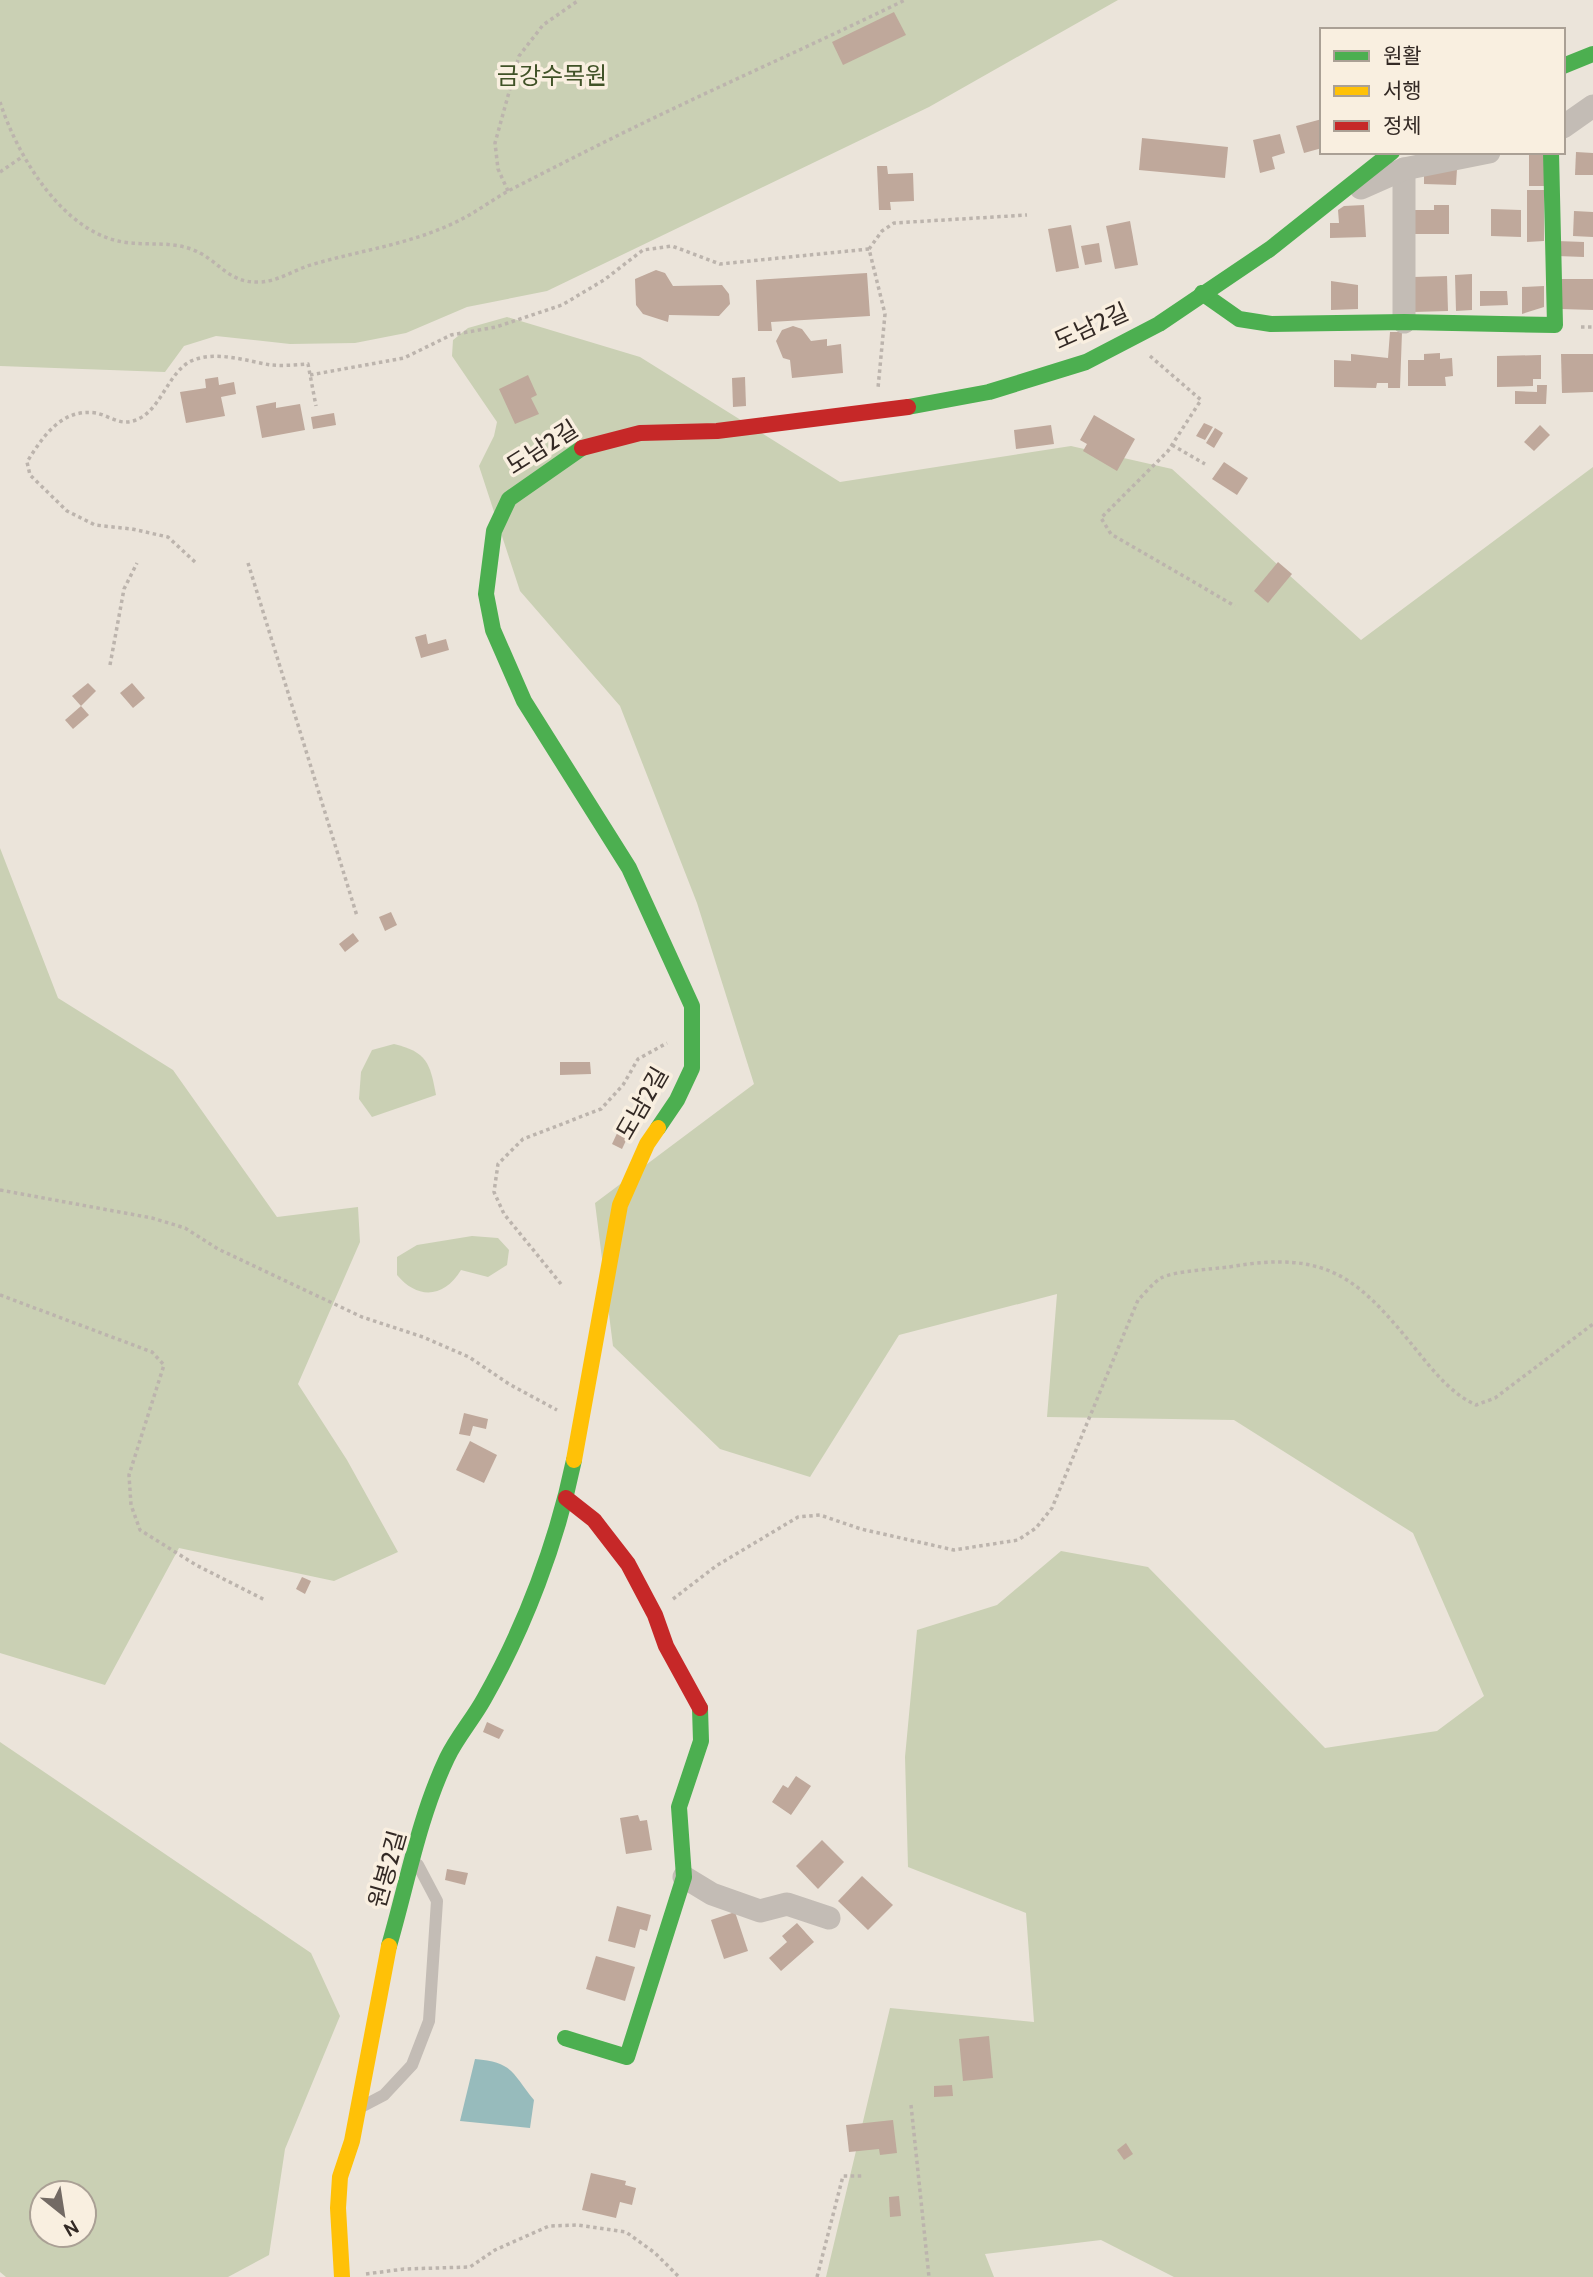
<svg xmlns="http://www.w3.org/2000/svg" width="1593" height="2277" viewBox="0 0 1593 2277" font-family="Cabin,'Noto Sans KR',sans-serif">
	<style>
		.green { fill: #cad0b4; fill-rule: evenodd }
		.water { fill: #97bbbc }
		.building { fill: #bfa89b }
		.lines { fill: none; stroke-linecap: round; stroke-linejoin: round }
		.path { stroke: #bcb4ad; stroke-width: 3.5; stroke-dasharray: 3.5 3.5; stroke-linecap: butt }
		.lane { stroke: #c3bcb5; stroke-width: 12 }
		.street { stroke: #c3bcb5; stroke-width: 23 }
		.fast { stroke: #4caf50; stroke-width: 16 }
		.slow { stroke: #ffc107; stroke-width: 16 }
		.jam { stroke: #c62828; stroke-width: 16 }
		.labels { text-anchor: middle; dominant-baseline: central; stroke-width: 7; stroke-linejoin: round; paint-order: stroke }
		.park-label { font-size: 24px; fill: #405227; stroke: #f9efe0 }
		.street-label { font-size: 24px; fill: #332924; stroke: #f9efe0 }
	</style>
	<rect width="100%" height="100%" fill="#ebe4da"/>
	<!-- green -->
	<g class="green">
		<polygon points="0,0 1118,0 929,107 547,291 467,307 406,333 355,343 290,344 216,336 184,346 165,372 0,366"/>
		<polygon points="507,317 640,357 840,482 1071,446 1172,469 1361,640 1593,467 1593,2277 1174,2277 1101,2240 985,2254 994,2277 826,2277 890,2008 1034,2022 1026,1913 908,1867 905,1757 917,1630 997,1605 1061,1551 1148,1567 1325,1748 1437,1731 1484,1696 1413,1533 1234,1420 1047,1417 1057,1294 899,1335 810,1477 720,1449 613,1346 595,1203 754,1084 697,903 620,706 520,591 479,466 494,436 497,422 452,356 453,340 468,328"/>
		<polygon points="0,848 58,998 173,1070 277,1217 358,1207 360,1242 298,1384 347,1460 398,1552 334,1581 179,1548 105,1685 0,1653"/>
		<path d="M394,1044c33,8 36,19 42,51l-64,22 -13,-18 2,-27 11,-22z"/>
		<path d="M472,1236l26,2 11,12 -2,15 -19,12 -27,-7c-17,28 -43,30 -64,5v-18l20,-12z"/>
		<path d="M0,1742l311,211 29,63 -55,133 -16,106 -41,22h-222l-6,-5zM42,2193h42v42h-42z"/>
	</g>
	<!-- water -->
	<path class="water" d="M475,2059c38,3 37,14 59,41l-4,28 -70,-7z"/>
	<!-- building -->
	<g class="building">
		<polygon points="894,12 906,35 843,65 832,42"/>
		<polygon points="1322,119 1322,148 1304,153 1296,126"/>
		<polygon points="1280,134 1285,153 1272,157 1275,169 1260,173 1253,140"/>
		<polygon points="1142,138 1228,147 1225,178 1139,170"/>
		<polygon points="1576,152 1593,153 1593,175 1575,175"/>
		<rect x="1529" y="154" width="16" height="32"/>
		<polygon points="877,166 887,166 888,174 913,173 914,201 890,202 891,210 879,210"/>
		<polygon points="1424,168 1457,169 1456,185 1424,184"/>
		<polygon points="1527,190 1544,190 1544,241 1527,242"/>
		<polygon points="1364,205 1366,237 1330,238 1330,223 1339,223 1338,210 1344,206"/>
		<polygon points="1434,205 1449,205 1449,234 1412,234 1412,210 1434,210"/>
		<polygon points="1491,209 1521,210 1521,237 1491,236"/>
		<polygon points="1574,211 1593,212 1593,237 1573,236"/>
		<polygon points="1130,221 1138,265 1115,269 1106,226"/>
		<polygon points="1071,225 1079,268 1056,272 1048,229"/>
		<polygon points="1557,241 1584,242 1584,257 1557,256"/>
		<polygon points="1099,243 1102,262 1085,265 1081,246"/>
		<polygon points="656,270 665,273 673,286 722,285 729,294 730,304 719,316 669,315 668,322 643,314 636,305 635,279"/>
		<polygon points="867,273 870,316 771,322 772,331 758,331 756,280"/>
		<polygon points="1472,274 1472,310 1456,311 1455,275"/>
		<polygon points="1447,276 1448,311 1414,312 1413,277"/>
		<polygon points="1561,279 1593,279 1593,310 1561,309"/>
		<polygon points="1331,281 1358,285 1358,309 1331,310"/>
		<polygon points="1544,286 1544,307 1522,314 1522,287"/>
		<polygon points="1480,291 1507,291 1508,305 1480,306"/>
		<polygon points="793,326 802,329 811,341 827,339 827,346 841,344 843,373 792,378 790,360 783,358 776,341 782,330"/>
		<polygon points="1390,332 1402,332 1400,388 1388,388 1388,383 1377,383 1376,388 1334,387 1334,360 1351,361 1351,354 1388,358"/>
		<polygon points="1440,353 1440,359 1452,358 1453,376 1445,377 1446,386 1408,386 1408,360 1424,360 1424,354"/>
		<polygon points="1561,354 1593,354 1593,392 1562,393"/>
		<polygon points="1541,355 1541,379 1533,379 1533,386 1497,387 1497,356"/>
		<polygon points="528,375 537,395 531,398 539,414 515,424 499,389"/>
		<polygon points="218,377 219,385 234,382 236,394 221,397 225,416 186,423 180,392 206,388 205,379"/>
		<polygon points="745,377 746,406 733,407 732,378"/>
		<polygon points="1537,385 1547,385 1546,404 1515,404 1515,391 1537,392"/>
		<polygon points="276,402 276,408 300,404 305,430 262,438 256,406"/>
		<polygon points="334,413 336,425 313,429 311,417"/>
		<polygon points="1094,415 1135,439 1117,471 1083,451 1087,444 1080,440"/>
		<polygon points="1204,423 1213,427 1205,440 1196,436"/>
		<polygon points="1051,425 1054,444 1016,449 1014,430"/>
		<polygon points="1540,425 1550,435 1534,451 1524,442"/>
		<polygon points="1215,428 1223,433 1214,448 1206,443"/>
		<polygon points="1224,462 1248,478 1237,495 1212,479"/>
		<polygon points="1278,562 1292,574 1268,603 1254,591"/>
		<polygon points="426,634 428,644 446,639 449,650 421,658 415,637"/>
		<polygon points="88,683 96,691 81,706 72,696"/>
		<polygon points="132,683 145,698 133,708 120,693"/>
		<polygon points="81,706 89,715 73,729 65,720"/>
		<polygon points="391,912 397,925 385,931 379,917"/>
		<polygon points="353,933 359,941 345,952 339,944"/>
		<polygon points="560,1062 590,1062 591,1074 560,1075"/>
		<polygon points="620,1127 630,1132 622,1149 612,1144"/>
		<polygon points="464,1413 488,1419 486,1429 473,1426 470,1436 459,1434"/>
		<polygon points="470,1441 497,1455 484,1483 456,1470"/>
		<polygon points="302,1577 311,1581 305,1594 296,1589"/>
		<polygon points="487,1722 504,1730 499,1739 483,1732"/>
		<polygon points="796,1776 811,1786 791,1815 772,1802 783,1785 788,1788"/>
		<polygon points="638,1815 640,1821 647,1820 652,1850 626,1854 620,1818"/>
		<polygon points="822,1840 844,1862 818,1889 796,1866"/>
		<polygon points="447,1869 468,1873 465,1885 445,1880"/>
		<polygon points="862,1876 893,1905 868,1930 838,1901"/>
		<polygon points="617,1906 651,1915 647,1931 640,1929 635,1948 608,1941"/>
		<polygon points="735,1912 748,1951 724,1959 711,1920"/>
		<polygon points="797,1923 814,1942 781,1971 769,1958 787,1942 782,1936"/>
		<polygon points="596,1956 635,1967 625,2001 586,1989"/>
		<polygon points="989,2036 993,2078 963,2081 959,2039"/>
		<polygon points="952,2085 953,2096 934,2097 934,2086"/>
		<polygon points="893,2120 897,2153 880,2155 879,2149 849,2152 846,2125"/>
		<polygon points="1126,2143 1133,2154 1124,2160 1117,2150"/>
		<polygon points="591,2173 626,2181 625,2185 636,2188 632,2205 620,2202 616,2218 582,2210"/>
		<polygon points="899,2196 901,2216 890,2217 889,2197"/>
	</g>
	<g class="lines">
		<!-- path -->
		<g class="path">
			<path d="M0,102c17,53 62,130 123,140 24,4 45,-1 68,7 28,10 36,35 69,33 20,-1 35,-13 54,-18 48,-14 97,-20 142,-42 19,-9 36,-22 54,-32 41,-21 82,-42 123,-62 90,-44 182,-84 272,-128"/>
			<polyline points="0,172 22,157"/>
			<polyline points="508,191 498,169 495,143 519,56 543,25 579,0"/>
			<polyline points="869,249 882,231 894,223 1027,215"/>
			<polyline points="1581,327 1593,327"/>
			<polyline points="1150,356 1201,400 1168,451 1101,518 1111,534 1235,606"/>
			<polyline points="310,375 404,358 451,335 496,327 562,305 604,280 643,250 672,246 720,264 869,249 885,314 878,388"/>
			<polyline points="1172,445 1205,464"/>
			<path d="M195,562l-27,-25 -36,-8 -37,-4 -28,-14 -37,-36 -3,-13c16,-26 35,-54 69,-49 10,2 22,10 31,9 33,-3 38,-48 64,-61 25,-11 55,0 80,4 12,1 25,0 37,-1l8,42"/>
			<polyline points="248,563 357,916"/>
			<polyline points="110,665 124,589 137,563"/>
			<polyline points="0,1190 152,1218 185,1228 218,1249 362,1317 423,1337 469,1357 509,1384 557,1410"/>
			<polyline points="561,1284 504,1214 494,1192 498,1164 523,1139 601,1109 623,1085 638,1059 667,1043"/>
			<polyline points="0,1295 152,1352 164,1365 129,1475 131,1505 140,1530 196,1565 265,1600"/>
			<path d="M673,1599l43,-33 82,-49 22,-2 41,14 93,21 64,-10 18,-12 16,-20 86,-208c7,-7 15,-17 23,-22 13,-7 52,-9 68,-11 100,-18 130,12 189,85 17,21 34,42 58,53l19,-7 98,-74"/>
			<polyline points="911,2105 929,2277"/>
			<polyline points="366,2274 404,2269 470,2267 495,2250 549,2226 577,2225 626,2232 655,2253 679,2277"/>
			<polyline points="817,2277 843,2176 863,2176"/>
		</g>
		<!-- lane -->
		<polyline class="lane" points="363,2106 384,2095 412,2065 429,2021 437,1901 418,1865"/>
		<!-- street -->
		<g class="street">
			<polyline points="1563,127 1593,106"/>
			<polyline points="1404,169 1404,322"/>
			<polyline points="1361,188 1404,169 1489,152"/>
			<polyline points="684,1877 712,1894 760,1911 787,1904 829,1918"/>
		</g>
		<!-- fast -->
		<g class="fast">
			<polyline points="1563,66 1593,54"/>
			<polyline points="1202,293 1239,319 1271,324 1404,322 1555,325 1551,152"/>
			<polyline points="908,407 989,392 1086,362 1159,324 1270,249 1392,152"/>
			<polyline points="582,448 509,499 494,531 486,594 493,630 524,701 629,868 692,1006 692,1068 677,1100 658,1128"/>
			<path d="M389,1946c18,-62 30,-129 58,-188 10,-21 26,-39 37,-59 41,-72 73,-157 90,-239"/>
			<polyline points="565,2038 627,2057 684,1877 679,1807 701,1741 700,1708"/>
		</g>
		<!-- slow -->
		<g class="slow">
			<polyline points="574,1460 620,1205 647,1144 658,1128"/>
			<polyline points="342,2277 338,2208 340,2177 352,2141 389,1946"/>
		</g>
		<!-- jam -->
		<g class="jam">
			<polyline points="582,448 640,433 717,431 908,407"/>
			<polyline points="566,1498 594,1520 628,1564 655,1615 666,1646 700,1708"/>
		</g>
	</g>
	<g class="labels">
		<!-- park labels -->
		<g class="park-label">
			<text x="552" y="75">금강수목원</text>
		</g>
		<!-- street labels -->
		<g class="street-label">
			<text transform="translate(1091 326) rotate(-24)">도남2길</text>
			<text transform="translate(542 447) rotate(-32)">도남2길</text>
			<text transform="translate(642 1103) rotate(-60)">도남2길</text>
			<text transform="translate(387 1869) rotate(-74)">원봉2길</text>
		</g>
	</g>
	<!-- legend -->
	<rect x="1320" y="28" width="245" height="126" fill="#f9efe0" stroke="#aaa095" stroke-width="2"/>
	<rect x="1334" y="51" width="35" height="10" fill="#4caf50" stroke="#aaa095" stroke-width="2"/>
	<text x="1383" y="63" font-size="21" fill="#332924">원활</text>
	<rect x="1334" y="86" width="35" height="10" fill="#ffc107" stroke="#aaa095" stroke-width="2"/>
	<text x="1383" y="98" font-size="21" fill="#332924">서행</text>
	<rect x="1334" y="121" width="35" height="10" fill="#c62828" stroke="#aaa095" stroke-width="2"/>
	<text x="1383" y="133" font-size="21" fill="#332924">정체</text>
	<!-- north arrow -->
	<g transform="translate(63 2214) rotate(150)"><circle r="33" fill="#f9efe0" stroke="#aaa095" stroke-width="2"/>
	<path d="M0-5L12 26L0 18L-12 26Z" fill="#736a64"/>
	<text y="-10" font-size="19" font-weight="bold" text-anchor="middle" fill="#332924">N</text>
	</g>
</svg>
